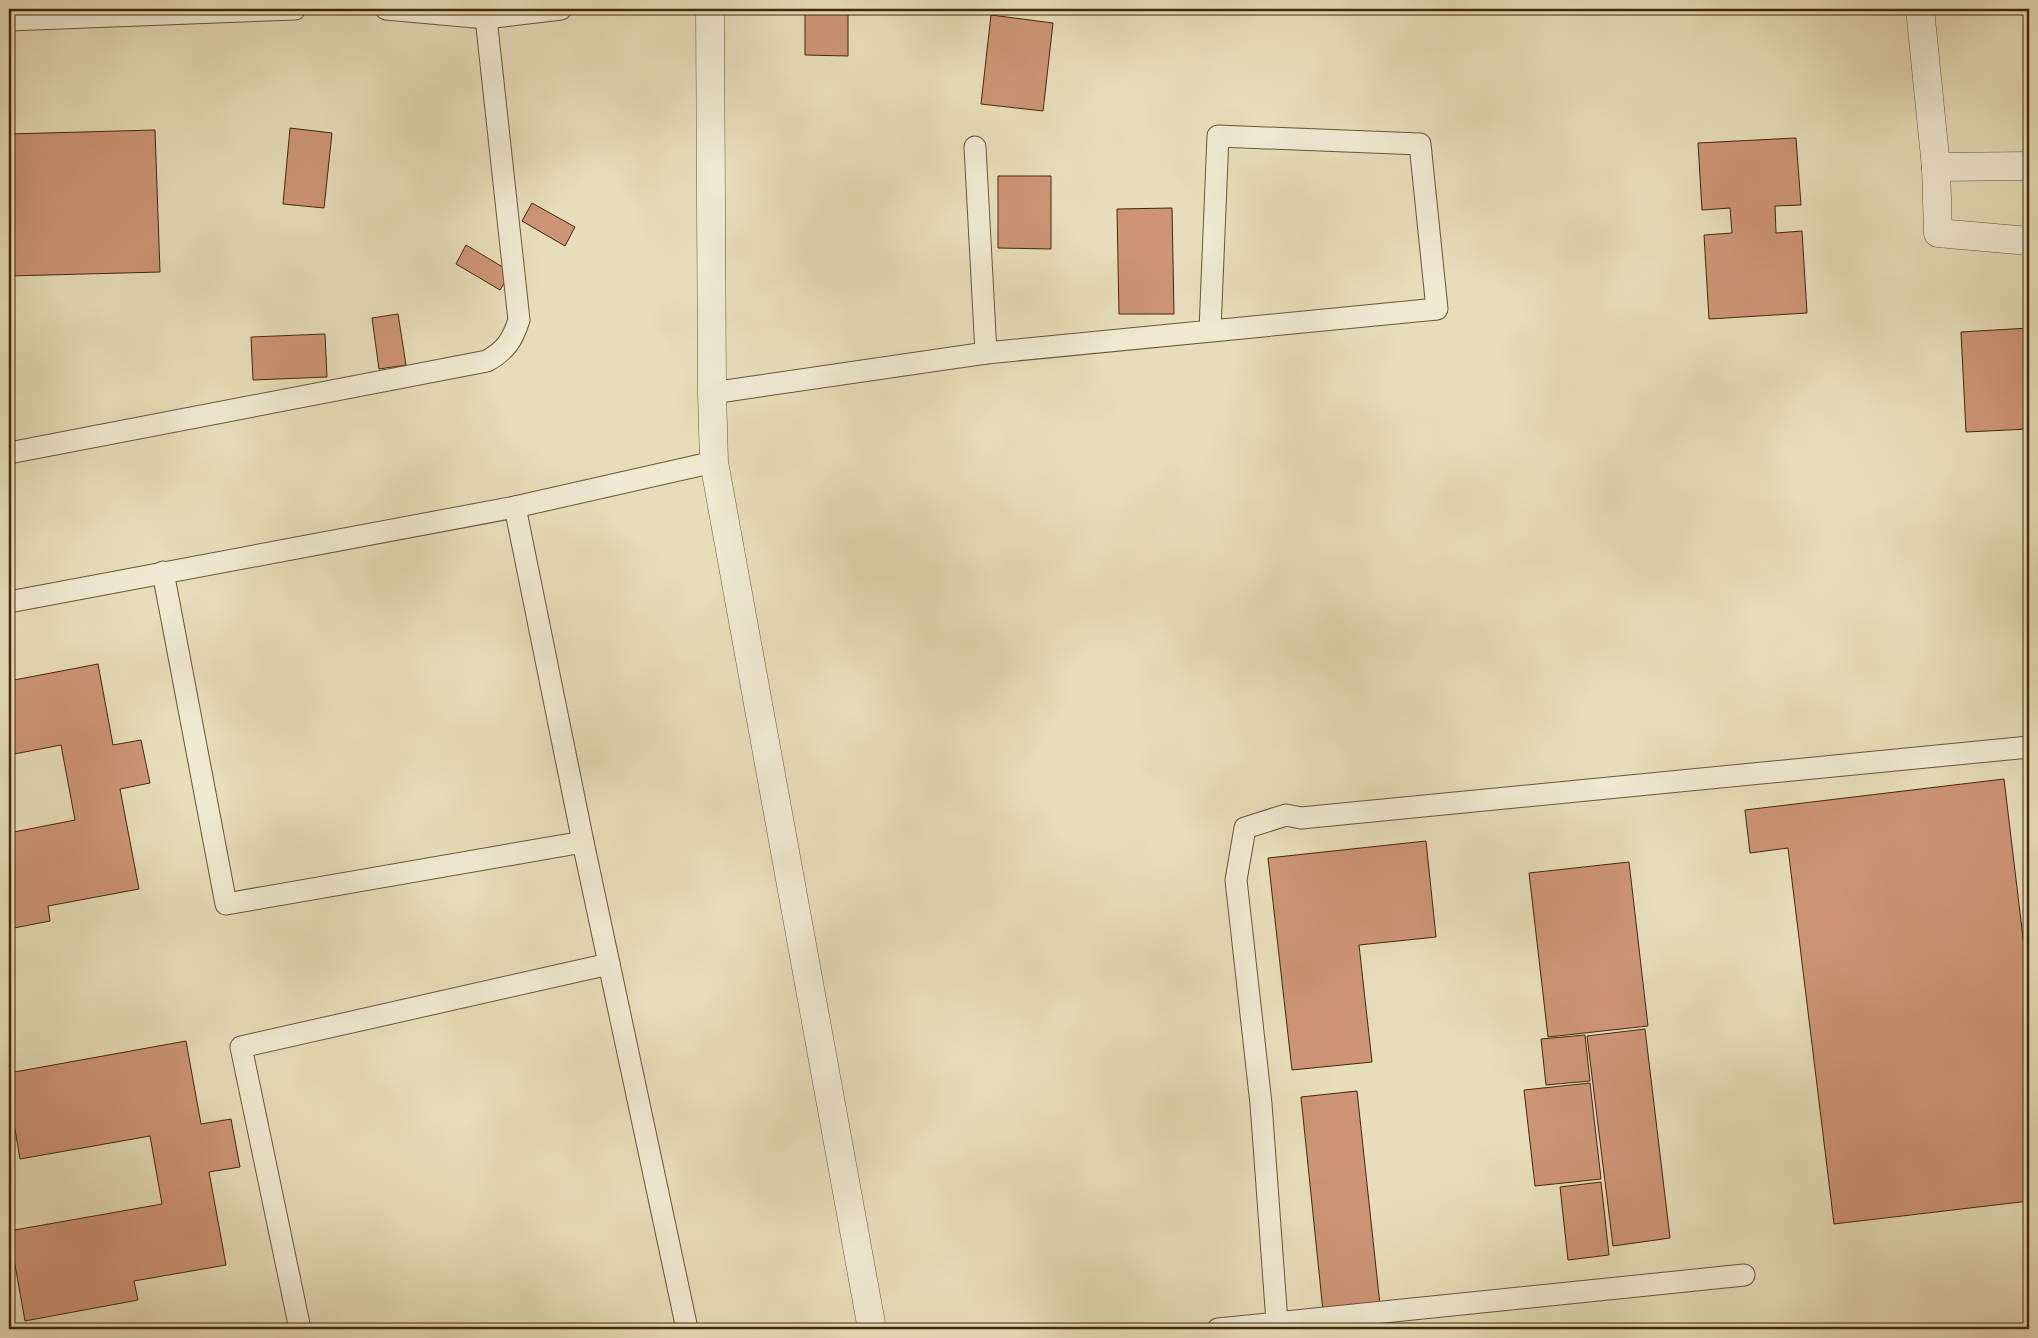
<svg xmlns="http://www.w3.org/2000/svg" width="2038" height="1338" viewBox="0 0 2038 1338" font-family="'IM FELL DW Pica',serif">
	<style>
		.building { fill: #cd9576; stroke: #42280c }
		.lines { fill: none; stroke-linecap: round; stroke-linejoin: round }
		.lane-casing { stroke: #6b5538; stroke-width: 23 }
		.street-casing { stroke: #6b5538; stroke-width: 29 }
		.lane { stroke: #efe9d2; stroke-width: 21 }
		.street { stroke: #efe9d2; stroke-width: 28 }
	</style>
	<rect width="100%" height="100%" fill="#e7ddba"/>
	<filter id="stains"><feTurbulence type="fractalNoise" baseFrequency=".004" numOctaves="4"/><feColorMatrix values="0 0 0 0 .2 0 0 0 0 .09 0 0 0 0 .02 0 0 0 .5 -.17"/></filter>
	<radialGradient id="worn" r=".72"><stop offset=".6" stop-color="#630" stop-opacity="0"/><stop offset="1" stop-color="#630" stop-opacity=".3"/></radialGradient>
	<!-- building -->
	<g class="building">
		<polygon points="805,9 848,9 848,56 805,55"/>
		<polygon points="991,15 1053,23 1043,111 981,104"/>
		<polygon points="290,128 332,133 324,208 283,204"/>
		<polygon points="155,130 160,272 9,276 9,134"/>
		<polygon points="1796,138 1801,205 1775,206 1776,233 1802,231 1807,313 1709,319 1704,235 1732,233 1730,208 1702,210 1698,143"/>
		<polygon points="998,176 1051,176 1051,249 998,248"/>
		<polygon points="532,203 575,227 565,246 522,221"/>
		<polygon points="1172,208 1174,314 1119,314 1117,209"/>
		<polygon points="466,245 511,272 500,290 456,264"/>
		<polygon points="398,314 406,365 379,369 372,318"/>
		<polygon points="2029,328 2029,429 1966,432 1961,332"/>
		<polygon points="325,334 327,377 253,380 251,337"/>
		<polygon points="98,664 113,745 141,740 150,783 120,789 139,889 48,906 50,921 9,929 9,833 75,820 61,745 9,755 9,681"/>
		<polygon points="2004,779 2029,988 2029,1201 1834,1224 1788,848 1750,853 1745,810"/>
		<polygon points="1426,841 1436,937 1359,945 1372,1062 1292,1070 1268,858"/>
		<polygon points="1629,862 1648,1026 1548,1037 1529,873"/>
		<polygon points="1645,1029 1670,1238 1613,1246 1587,1036"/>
		<polygon points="1585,1035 1590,1081 1546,1085 1541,1039"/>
		<polygon points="186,1041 201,1124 231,1119 240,1167 209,1172 226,1265 134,1281 138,1300 25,1321 9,1231 162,1204 150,1136 20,1159 9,1094 9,1073"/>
		<polygon points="1590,1083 1601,1179 1535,1186 1524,1090"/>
		<polygon points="1357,1091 1380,1305 1323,1311 1301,1097"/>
		<polygon points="1601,1182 1609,1255 1568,1260 1560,1187"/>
	</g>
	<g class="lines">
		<!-- lane casing -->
		<g class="lane-casing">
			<g id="lane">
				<polyline points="386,9 486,18 561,9"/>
				<polyline points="9,20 295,9"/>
				<polyline points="975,147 986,353"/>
				<polyline points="712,393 986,353 1437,309 1420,144 1218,136 1210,330"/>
				<path d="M9,453l478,-92c19,-11 25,-20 32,-41l-33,-302"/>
				<polyline points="515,507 583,842 687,1329"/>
				<polyline points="163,572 226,904 583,842"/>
				<polyline points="9,602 515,507 714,462"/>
				<polyline points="1277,1322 1261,1104 1236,880 1245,828 1286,815 1301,818 2029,747"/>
				<polyline points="300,1329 241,1047 609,964"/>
				<polyline points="1218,1329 1744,1275"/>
			</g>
		</g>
		<!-- street casing -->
		<g class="street-casing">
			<g id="street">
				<polyline points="710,9 712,393 714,462 872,1329"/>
				<polyline points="1920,9 1936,167 1938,233 2029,241"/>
				<polyline points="1936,167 2029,166"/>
			</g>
		</g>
		<!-- lane -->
		<use href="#lane" class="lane"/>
		<!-- street -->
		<use href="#street" class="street"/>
	</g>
	<!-- margin -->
	<rect width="2038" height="1338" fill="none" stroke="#e7ddba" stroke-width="30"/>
	<rect x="10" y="10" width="2018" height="1318" fill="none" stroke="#42280c" stroke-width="2.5"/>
	<rect x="15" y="15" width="2008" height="1308" fill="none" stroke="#42280c"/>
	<rect width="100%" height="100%" filter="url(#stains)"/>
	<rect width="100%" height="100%" fill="url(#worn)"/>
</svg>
